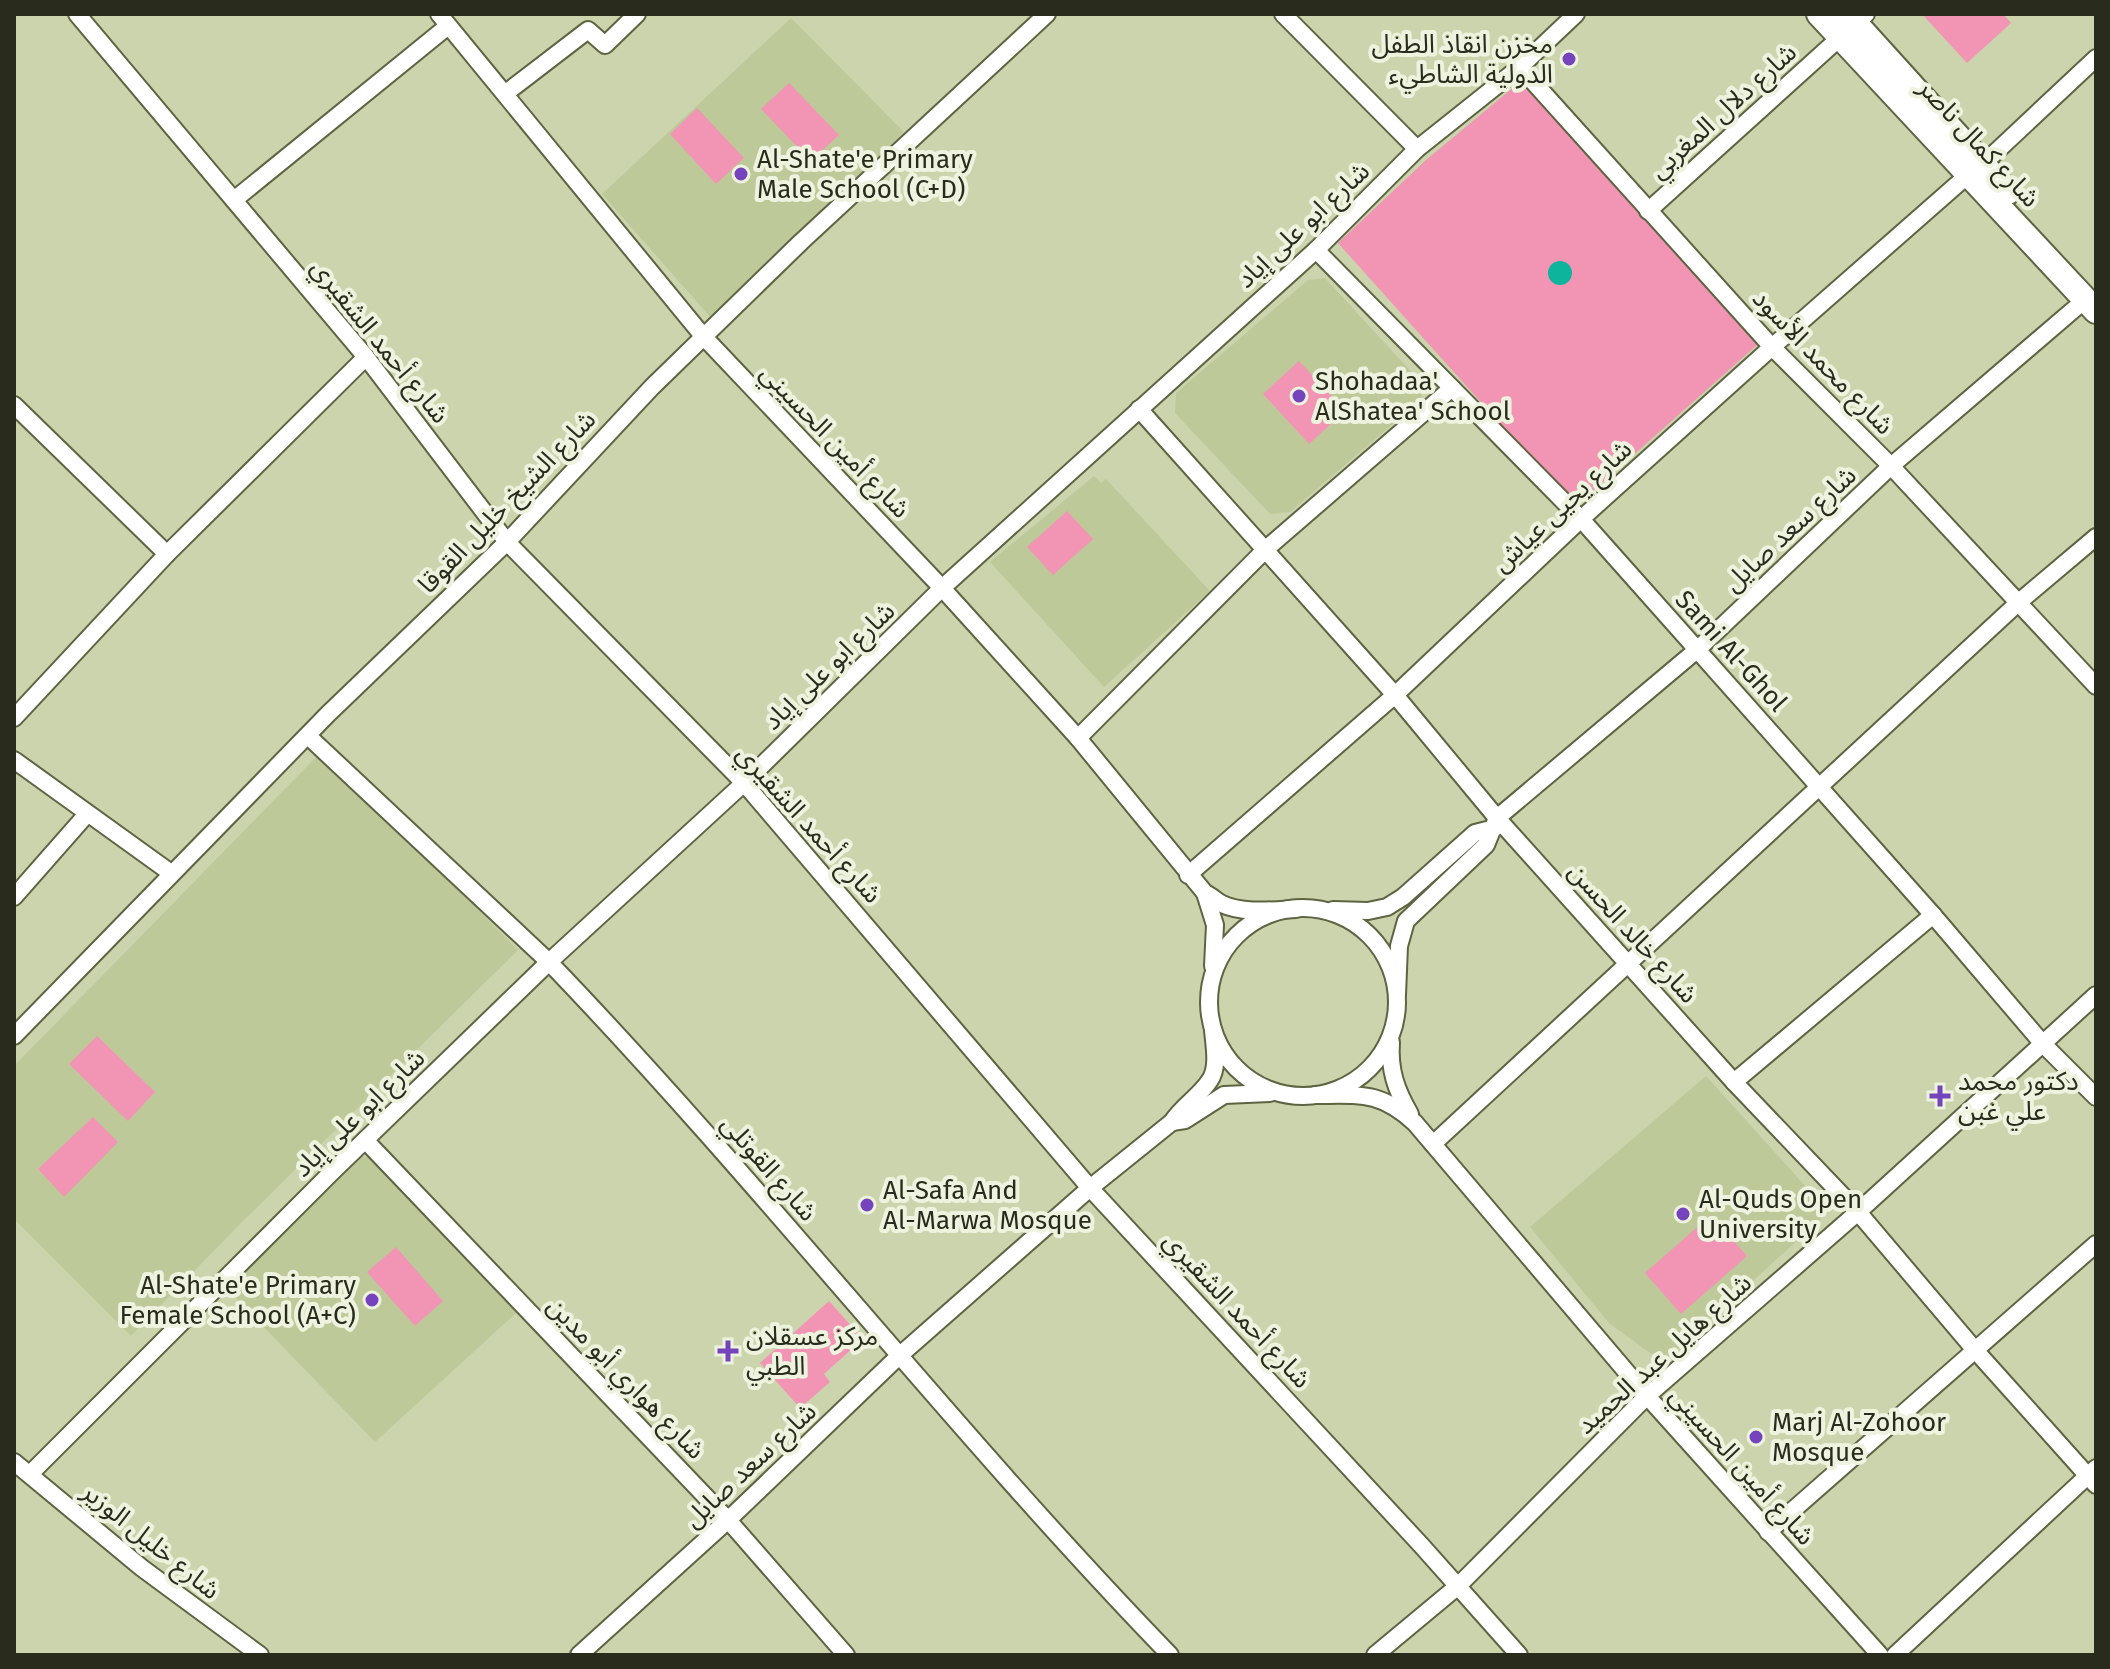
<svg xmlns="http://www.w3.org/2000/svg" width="2110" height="1669" viewBox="0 0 2110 1669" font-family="'Fira Sans','Noto Sans Arabic',sans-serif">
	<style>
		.built { fill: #bec99a }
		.green { fill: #f294b3 }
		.water { fill: #0fb49d }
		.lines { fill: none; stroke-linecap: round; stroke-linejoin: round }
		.street-casing { stroke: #5c6441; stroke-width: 20 }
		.secondary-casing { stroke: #5c6441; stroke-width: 28 }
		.street { stroke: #fff; stroke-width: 16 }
		.secondary { stroke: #fff; stroke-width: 24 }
		.poi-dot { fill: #7543bb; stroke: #edf3de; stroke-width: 3 }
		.labels { text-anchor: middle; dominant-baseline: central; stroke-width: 8; stroke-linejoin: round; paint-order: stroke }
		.poi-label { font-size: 26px; fill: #292c1d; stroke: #edf3de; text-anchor: start }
		.street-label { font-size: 26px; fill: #292c1d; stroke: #edf3de }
	</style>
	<rect width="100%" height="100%" fill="#cbd4ac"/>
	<!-- built -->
	<g class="built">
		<polygon points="791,18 904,132 711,318 602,194"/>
		<polygon points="1325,278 1417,378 1422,399 1290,512 1270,514 1175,413 1176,393 1308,280"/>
		<polygon points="1094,476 1101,483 1106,479 1210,591 1104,687 990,562"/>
		<polygon points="318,755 413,844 518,950 239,1225 131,1336 14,1219 14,1066"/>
		<polygon points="1706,1076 1816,1198 1821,1208 1821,1219 1669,1357 1661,1357 1650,1353 1609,1323 1530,1227"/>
		<polygon points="380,1156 516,1313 375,1442 226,1288 359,1157"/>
	</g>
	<!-- green -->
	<g class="green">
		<polygon points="1922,14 2003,14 2011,23 1967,63"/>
		<polygon points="1521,81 1757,345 1575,507 1338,243 1426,160"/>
		<polygon points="789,83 839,135 811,161 761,109"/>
		<polygon points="697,108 744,158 716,184 670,134"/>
		<polygon points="1299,361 1345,411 1309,444 1263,394"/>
		<polygon points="1067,511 1093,539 1053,575 1027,547"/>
		<polygon points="97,1036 155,1092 128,1121 69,1064"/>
		<polygon points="93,1117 118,1142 64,1197 38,1169"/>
		<polygon points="1711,1215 1747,1256 1681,1314 1645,1273"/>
		<polygon points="396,1247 443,1301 415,1326 367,1272"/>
		<polygon points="829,1301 863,1339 824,1374 830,1382 800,1408 760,1363"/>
	</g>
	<!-- water -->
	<circle class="water" cx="1560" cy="273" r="12"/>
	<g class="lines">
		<!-- street casing -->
		<g class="street-casing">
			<g id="street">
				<polyline points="77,14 366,357 507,542 744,783 1090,1188 1421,1545 1519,1655"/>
				<path d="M439,14l264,322 239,252 136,150 127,155c7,3 11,8 17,11 21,10 52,6 74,5"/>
				<polyline points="1283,14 1417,149"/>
				<polyline points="1520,67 1772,347 1891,466 2096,686"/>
				<polyline points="506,93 588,30 605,45 637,14"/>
				<polyline points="1983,164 2096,58"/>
				<polyline points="234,200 448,26"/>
				<polyline points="1648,211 1866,14"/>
				<polyline points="1316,250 1581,519 1933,915 2043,1044 2096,1097"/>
				<polyline points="14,405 167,554"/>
				<polyline points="1139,409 1395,695 1497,818 1734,1082 1858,1212 1975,1350 2096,1485"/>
				<polyline points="14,718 167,554 366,357"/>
				<path d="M308,736l241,226c215,224 405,470 621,693"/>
				<polyline points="1078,738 1266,549 1452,388"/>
				<polyline points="14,760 171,873"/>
				<polyline points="1188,875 1395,695 1581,519 1772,347 1969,174"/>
				<polyline points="1205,893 1215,925 1213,966"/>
				<polyline points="14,897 87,814"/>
				<circle cx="1303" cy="1002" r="94"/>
				<polyline points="1333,910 1368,911 1387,907 1403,897 1475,833 1495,828"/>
				<polyline points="1397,995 1399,946 1406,921 1486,845 1497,818 1698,649 1891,466 2086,299"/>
				<polyline points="14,1036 328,714 507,542 652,387 801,242 1047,14"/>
				<path d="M1391,1042c-2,28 5,48 19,72"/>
				<polyline points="1734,1082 1933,915"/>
				<path d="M1316,1095c45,0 64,-4 99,28l232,273 233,259"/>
				<polyline points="1172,1122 1185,1120 1224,1095 1270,1093"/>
				<polyline points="365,1140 728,1520 846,1655"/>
				<polyline points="1433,1144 2019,602 2096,537"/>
				<polyline points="14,1462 142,1568 260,1655"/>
				<polyline points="30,1474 331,1173 549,962 744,783 942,588 1316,250 1417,149 1520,67 1576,14"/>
				<polyline points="1768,1532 2096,1244"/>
				<path d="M579,1655l149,-135 171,-164 191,-168 82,-66c10,-16 28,-26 38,-42 9,-13 4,-36 3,-50"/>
				<polyline points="1375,1655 1458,1586 1647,1396 1858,1212 2096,995"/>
				<polyline points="1895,1655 2096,1468"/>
			</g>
		</g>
		<!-- secondary casing -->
		<g class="secondary-casing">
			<g id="secondary">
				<polyline points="1819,14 2096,311"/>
				<polyline points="1847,14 2008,192"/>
			</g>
		</g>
		<!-- street -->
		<use href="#street" class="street"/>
		<!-- secondary -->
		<use href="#secondary" class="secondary"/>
	</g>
	<!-- markers -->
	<g class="poi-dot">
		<circle cx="1569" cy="59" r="8"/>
		<circle cx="741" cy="174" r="8"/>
		<circle cx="1299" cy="396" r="8"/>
		<path d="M1936 1084h8v8h8v8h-8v8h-8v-8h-8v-8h8z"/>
		<circle cx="867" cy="1205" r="8"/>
		<circle cx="1683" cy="1214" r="8"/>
		<circle cx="372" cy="1300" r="8"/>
		<path d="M724 1339h8v8h8v8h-8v8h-8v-8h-8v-8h8z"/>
		<circle cx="1756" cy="1437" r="8"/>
	</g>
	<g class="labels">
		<!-- poi labels -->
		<g class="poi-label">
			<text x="1553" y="44" text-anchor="end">مخزن انقاذ الطفل<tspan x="1553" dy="30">الدولية الشاطيء</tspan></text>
			<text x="757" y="159">Al-Shate'e Primary<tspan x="757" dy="30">Male School (C+D)</tspan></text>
			<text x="1315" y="381">Shohadaa'<tspan x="1315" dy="30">AlShatea' School</tspan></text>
			<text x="1958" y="1081">دكتور محمد<tspan x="1958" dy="30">علي غبن</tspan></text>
			<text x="883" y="1190">Al-Safa And<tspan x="883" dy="30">Al-Marwa Mosque</tspan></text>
			<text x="1699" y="1199">Al-Quds Open<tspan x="1699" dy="30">University</tspan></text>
			<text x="356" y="1285" text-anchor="end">Al-Shate'e Primary<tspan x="356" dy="30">Female School (A+C)</tspan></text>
			<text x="746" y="1336">مركز عسقلان<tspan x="746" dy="30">الطبي</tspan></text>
			<text x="1772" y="1422">Marj Al-Zohoor<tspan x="1772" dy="30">Mosque</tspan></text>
		</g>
		<!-- street labels -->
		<g class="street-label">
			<text transform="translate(1723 111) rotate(-42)">شارع دلال المغربي</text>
			<text transform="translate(1979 143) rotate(47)">شارع كمال ناصر</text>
			<text transform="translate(1303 225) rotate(-43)">شارع ابو على إياد</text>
			<text transform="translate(380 341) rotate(51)">شارع أحمد الشقيري</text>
			<text transform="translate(1823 362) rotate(46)">شارع محمد الأسود</text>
			<text transform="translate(835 441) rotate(46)">شارع أمين الحسيني</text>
			<text transform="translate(507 502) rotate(-46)">شارع الشيخ خليل القوقا</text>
			<text transform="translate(1562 506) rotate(-43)">شارع يحيى عياش</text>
			<text transform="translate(1790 529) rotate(-43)">شارع سعد صايل</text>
			<text transform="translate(1731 651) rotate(48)">Sami Al-Ghol</text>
			<text transform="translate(829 666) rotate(-44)">شارع ابو على إياد</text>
			<text transform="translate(809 824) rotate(48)">شارع أحمد الشقيري</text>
			<text transform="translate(1633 933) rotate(48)">شارع خالد الحسن</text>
			<text transform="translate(359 1113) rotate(-44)">شارع ابو على إياد</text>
			<text transform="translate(769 1168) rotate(49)">شارع القوتلي</text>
			<text transform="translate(1237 1310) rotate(47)">شارع أحمد الشقيري</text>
			<text transform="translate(1664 1354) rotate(-42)">شارع هايل عبد الحميد</text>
			<text transform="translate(626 1378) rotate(46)">شارع هواري أبو مدين</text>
			<text transform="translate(750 1465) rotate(-43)">شارع سعد صايل</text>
			<text transform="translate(1742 1466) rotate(48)">شارع أمين الحسيني</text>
			<text transform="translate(151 1541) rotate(39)">شارع خليل الوزير</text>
		</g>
	</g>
	<!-- border -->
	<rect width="2110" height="1669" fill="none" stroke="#292c1d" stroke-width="32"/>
</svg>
